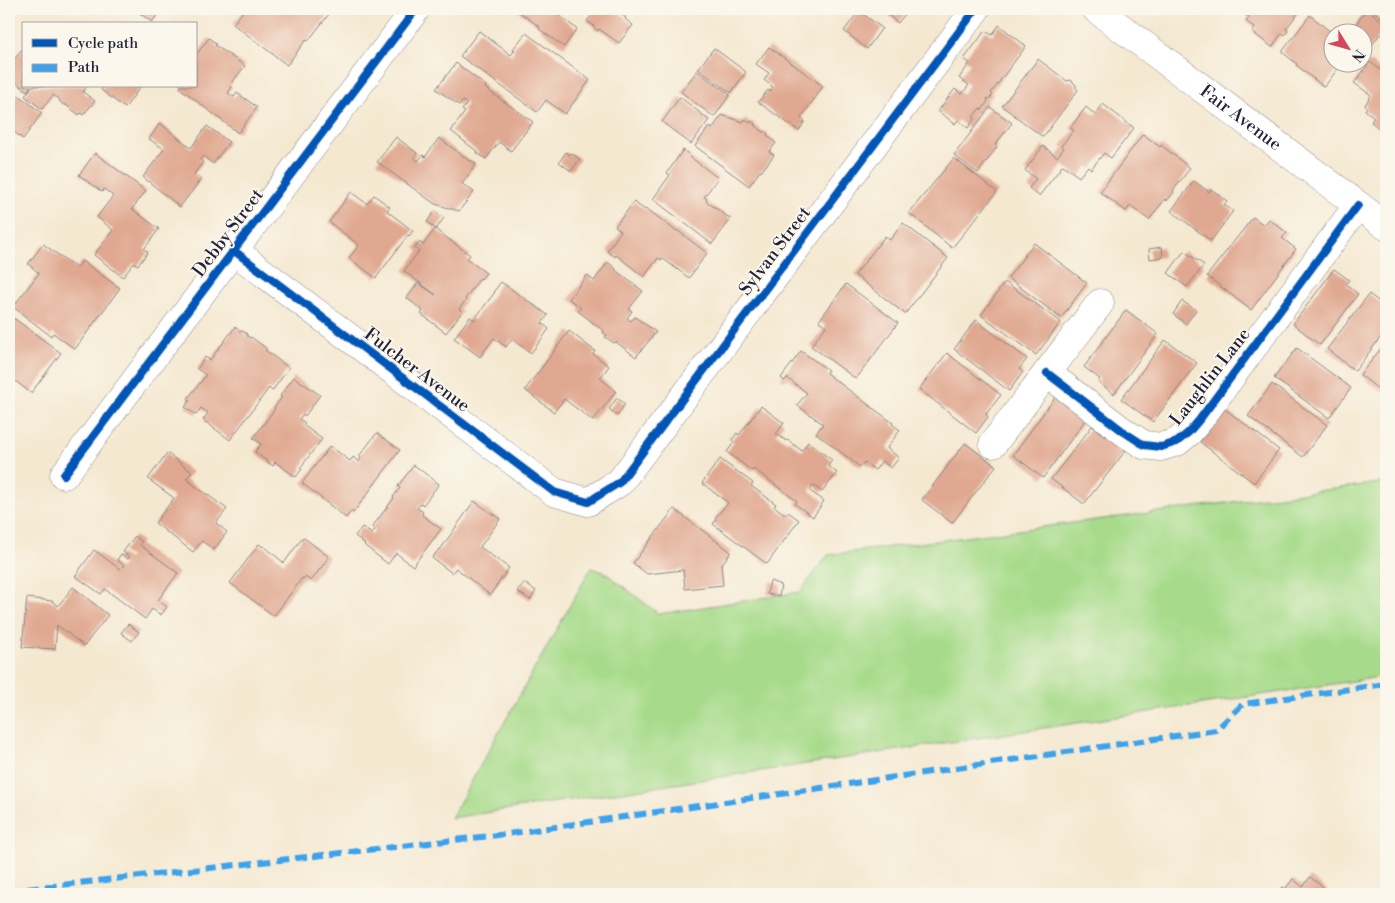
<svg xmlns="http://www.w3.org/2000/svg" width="1395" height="903" viewBox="0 0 1395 903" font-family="'Libre Bodoni',serif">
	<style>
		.green { fill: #a7db8b; stroke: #647e63 }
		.building { fill: #e0a890 }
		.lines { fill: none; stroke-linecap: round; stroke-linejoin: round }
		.minor-casing { stroke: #8b8586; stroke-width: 29 }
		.minor { stroke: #fff; stroke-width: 28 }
		.quiet { stroke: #3ea2ec; stroke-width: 6; stroke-dasharray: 12 6; stroke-linecap: butt }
		.cycleway-casing { stroke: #fbf7ec; stroke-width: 11 }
		.cycleway { stroke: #0057b8; stroke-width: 8 }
		.labels { text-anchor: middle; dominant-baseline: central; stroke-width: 4; stroke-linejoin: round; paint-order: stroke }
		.street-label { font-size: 18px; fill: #22223b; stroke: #fbf7ec }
	</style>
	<rect width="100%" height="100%" fill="#fbf7ec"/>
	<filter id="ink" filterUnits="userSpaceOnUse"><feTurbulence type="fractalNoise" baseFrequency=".02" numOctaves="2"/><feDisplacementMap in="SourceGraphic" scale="10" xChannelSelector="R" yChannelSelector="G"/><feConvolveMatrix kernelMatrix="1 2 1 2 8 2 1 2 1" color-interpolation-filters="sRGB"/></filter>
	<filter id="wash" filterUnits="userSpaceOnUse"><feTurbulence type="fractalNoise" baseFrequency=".0096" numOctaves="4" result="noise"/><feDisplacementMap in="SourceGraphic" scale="20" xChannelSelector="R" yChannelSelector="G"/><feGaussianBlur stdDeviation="1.12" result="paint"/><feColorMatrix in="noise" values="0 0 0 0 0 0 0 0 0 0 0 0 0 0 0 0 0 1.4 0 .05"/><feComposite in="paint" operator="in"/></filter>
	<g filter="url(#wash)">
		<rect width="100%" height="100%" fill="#f4e8d0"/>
		<!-- green -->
		<polygon class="green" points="1386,482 1386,676 451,818 591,568 604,572 659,614 800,592 828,555"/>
		<g id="blocks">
			<!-- building -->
			<g class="building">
				<polygon points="134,9 162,9 152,22"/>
				<polygon points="245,9 333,9 308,41 306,40 287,65 233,24"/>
				<polygon points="515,9 555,9 553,11 577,29 564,47 539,29 540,27"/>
				<polygon points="597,9 614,9 626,18 625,19 633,25 619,43 599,29 598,31 593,27 594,26 587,21"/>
				<polygon points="619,9 633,9 628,15"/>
				<polygon points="893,9 909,9 898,23 888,15"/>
				<polygon points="1246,9 1301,9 1286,29 1288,31 1285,35 1282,33 1272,47 1252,32 1255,28 1246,21 1249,17 1246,15 1249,11"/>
				<polygon points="1367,9 1386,24 1386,38 1380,34 1370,48 1362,42 1362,32 1350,32"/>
				<polygon points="1371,9 1386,9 1386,20"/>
				<polygon points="859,11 882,28 867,49 844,31"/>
				<polygon points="1310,15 1332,33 1332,62 1343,62 1324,87 1296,65 1297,64 1282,52"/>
				<polygon points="999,25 1026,46 991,93 993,95 989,99 988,98 987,99 988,101 982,110 980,108 973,117 975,118 968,128 958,120 955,124 938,111 955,89 962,94 969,85 959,78 970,63 964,59 985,31 992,35"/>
				<polygon points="479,31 511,55 515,50 513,49 526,33 590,80 565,114 546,100 537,112 460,56"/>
				<polygon points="209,38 216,44 215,45 245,66 230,85 232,87 228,93 234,97 237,93 257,107 238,133 180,88 181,86 196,86 196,55"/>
				<polygon points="769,47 823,86 801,118 805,121 799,131 758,102 768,90 770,92 773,87 764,80 769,73 756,64"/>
				<polygon points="714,48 746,72 731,93 698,69"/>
				<polygon points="21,50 24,52 24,86 31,86 27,91 9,77 9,67"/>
				<polygon points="1038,59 1067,81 1071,80 1076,85 1076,88 1078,90 1043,137 1002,106"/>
				<polygon points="1370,62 1386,74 1386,133 1371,122 1374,117 1365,110 1367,107 1365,105 1371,95 1354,83"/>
				<polygon points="456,63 486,86 485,88 533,122 511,151 499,142 486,159 477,153 478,152 451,131 465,112 462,110 467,104 463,101 459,105 436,89"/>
				<polygon points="697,71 730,95 714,117 681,92"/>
				<polygon points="32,86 87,86 83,92 95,101 83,115 81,113 79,115 66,105 64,105 60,102 60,100 53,95 42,109 25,96"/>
				<polygon points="104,86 141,86 125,108 101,90"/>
				<polygon points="9,88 42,113 23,139 9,128"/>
				<polygon points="680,97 709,120 691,144 662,122"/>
				<polygon points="1103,104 1134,128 1111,158 1104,153 1091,169 1088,166 1079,177 1063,165 1039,196 1029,188 1036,179 1025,170 1043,146 1057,157 1064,148 1061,146 1074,130 1070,128 1086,107 1095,115"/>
				<polygon points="990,107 1012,123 995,145 997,147 978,173 954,155"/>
				<polygon points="722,115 743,122 745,119 750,123 751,121 755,124 754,125 764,132 765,131 768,134 767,135 776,143 769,152 774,155 761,172 760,171 749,186 695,146 709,127 712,129"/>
				<polygon points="160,123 191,148 207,126 229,142 213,164 203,156 200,160 203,162 194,174 201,179 180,207 143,177 164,149 149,139"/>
				<polygon points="1143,134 1160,147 1161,145 1190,168 1173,191 1174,192 1167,201 1165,199 1149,220 1130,206 1126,211 1100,192"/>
				<polygon points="396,137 417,153 414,158 418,161 423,155 425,157 439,138 470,161 471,160 476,164 462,184 474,192 459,211 435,204 377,162"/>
				<polygon points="683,150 690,155 689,156 718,178 704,197 707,199 706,201 731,219 712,244 653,199 670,175 667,173"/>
				<polygon points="566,152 570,155 571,153 580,159 571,171 559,162"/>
				<polygon points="95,153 146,191 132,209 159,229 144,249 148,252 138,265 134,263 123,277 94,255 113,230 97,217 113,196 104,189 102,192 79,175"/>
				<polygon points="954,158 997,192 952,248 909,213"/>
				<polygon points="1194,181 1209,192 1211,189 1227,201 1224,205 1233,211 1211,241 1171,211"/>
				<polygon points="351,192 367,204 374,195 390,207 387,211 413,231 409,236 408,235 376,278 349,258 359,245 329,222"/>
				<polygon points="634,202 645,210 646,208 676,231 677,230 707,253 689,278 662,258 661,260 658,258 644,277 616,255 615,257 607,251 621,231 615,226"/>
				<polygon points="435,211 444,218 436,229 427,222"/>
				<polygon points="1253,217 1264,225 1269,219 1287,233 1282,238 1296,249 1251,310 1207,276"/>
				<polygon points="903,223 948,258 905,314 855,275 885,236 890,240"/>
				<polygon points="435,229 470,255 467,259 486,273 481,279 480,278 465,299 466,300 459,309 462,312 446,333 421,314 423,311 407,298 418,283 436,295 404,271 419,251 415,248 420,242 423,245"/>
				<polygon points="1034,243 1087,283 1061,318 1008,278"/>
				<polygon points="43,244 77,268 82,261 120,288 75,349 53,333 51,336 13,307 39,273 28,264"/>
				<polygon points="1162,247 1163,257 1150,259 1149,249"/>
				<polygon points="1184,251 1204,265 1187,287 1168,273"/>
				<polygon points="608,262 616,269 615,270 643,291 629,309 632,311 627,318 631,321 635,317 656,332 636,357 616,342 614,343 605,337 607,335 603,333 604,331 578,311 581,308 569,299 587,275 594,281"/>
				<polygon points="1334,269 1349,280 1346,284 1358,294 1320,345 1293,324"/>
				<polygon points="501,282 548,315 542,323 549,329 531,353 512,339 506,347 494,338 480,357 454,338 470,317 474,320 495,292 494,291"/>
				<polygon points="1005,282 1061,322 1036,355 981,315"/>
				<polygon points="846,284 898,323 856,379 811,346 826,326 819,321"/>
				<polygon points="1369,294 1386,307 1386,330 1355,371 1327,349"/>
				<polygon points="1182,301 1196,310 1186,324 1173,314"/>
				<polygon points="1126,310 1158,334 1114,394 1098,382 1100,379 1084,367"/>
				<polygon points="9,315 15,320 15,319 61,353 31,393 9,376"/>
				<polygon points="976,320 1027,359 1019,369 1023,372 1009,391 954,349"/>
				<polygon points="235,327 240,331 243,331 247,334 247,336 250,338 251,337 267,349 265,350 289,368 272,391 269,388 230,440 203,420 208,413 201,408 196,415 185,407 190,400 188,398 206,375 197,369 205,357 210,360"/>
				<polygon points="569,331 595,351 593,354 609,366 600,378 616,391 593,421 564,399 554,412 525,390"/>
				<polygon points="1165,340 1197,363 1153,422 1121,399"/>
				<polygon points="1386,342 1386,395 1360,375"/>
				<polygon points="1297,348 1351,388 1329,418 1274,378"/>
				<polygon points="801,351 828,370 826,373 893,423 892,424 900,430 887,448 899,458 891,468 882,461 875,470 864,462 860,467 816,433 823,424 797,405 807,393 787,378 784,381 781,378"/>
				<polygon points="947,353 1001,395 986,414 988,417 976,433 919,389"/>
				<polygon points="294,377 320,395 305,416 303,414 299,419 305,423 303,425 322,439 300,468 302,469 296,477 275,462 273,466 255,452 261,444 253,438 275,409 274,408 282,397 280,396"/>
				<polygon points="1272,384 1327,425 1303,457 1248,416"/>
				<polygon points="1056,396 1086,419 1043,478 1013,455"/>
				<polygon points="617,398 625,404 617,416 609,409"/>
				<polygon points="761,406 784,423 776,434 787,441 788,440 802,451 808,442 832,460 828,466 837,473 822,492 813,485 810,491 824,501 813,517 795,504 797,501 754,469 752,471 727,452 734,442 732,440 737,433 739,435"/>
				<polygon points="1225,409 1279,450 1254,483 1200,442"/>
				<polygon points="1092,426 1106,437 1108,434 1127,449 1084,504 1051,479"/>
				<polygon points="377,433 400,450 353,513 351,511 346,518 302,483 330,446 350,461 353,457 359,462 361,458 359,456"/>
				<polygon points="965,443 996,466 952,523 922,500"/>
				<polygon points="167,453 192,472 186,479 227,509 216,523 227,532 214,550 202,541 193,552 155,523 174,498 148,479"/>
				<polygon points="720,459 753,483 751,486 776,504 774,506 786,515 788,512 799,520 767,564 713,524 716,520 715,518 728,503 702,483"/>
				<polygon points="414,465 439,484 423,505 421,503 417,508 423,512 422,515 441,529 413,566 396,553 388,564 364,545 365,544 355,536 362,527 372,534 375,530 372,527 394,498 393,497 400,488 398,486"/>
				<polygon points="474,501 500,519 480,547 509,568 490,595 456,568 452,573 432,558 439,549 440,550"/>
				<polygon points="674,509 731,552 721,565 723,585 685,589 683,570 647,574 633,563"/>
				<polygon points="135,536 142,542 140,545 178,573 158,600 167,607 161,615 152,609 145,619 105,589 101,594 75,576 94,550 120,569 124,565 117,560 121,554 128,559 130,557 123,552"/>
				<polygon points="303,537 329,557 311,581 305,577 303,579 302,578 274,616 230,583 259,544 263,547 264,546 284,563"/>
				<polygon points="770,581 781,585 779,596 767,594"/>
				<polygon points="524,583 536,591 530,600 517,591"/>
				<polygon points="73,587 108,615 84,646 57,625 55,649 22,647 27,598 52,601 58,606"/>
				<polygon points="128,624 139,632 132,641 121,633"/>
				<polygon points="1310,877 1327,890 1324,894 1277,894 1283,887 1285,889 1293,879 1303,887"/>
			</g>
		</g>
	</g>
	<g filter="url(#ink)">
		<use href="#blocks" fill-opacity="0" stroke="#8b8586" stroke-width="1"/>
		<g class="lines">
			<!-- minor casing -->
			<g class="minor-casing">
				<g id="minor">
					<path id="s1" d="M1096,9l290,217"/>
					<polyline points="233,250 554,492 588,502 620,482 976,9"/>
					<polyline points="1047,373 1124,432 1144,445 1161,447 1177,442 1189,432 1200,419 1358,205"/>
					<polyline points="993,444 1100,303"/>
					<polyline points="64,475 416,9"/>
				</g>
			</g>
			<!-- minor -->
			<use href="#minor" class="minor"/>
			<!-- quiet -->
			<polyline class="quiet" points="9,891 507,834 1216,730 1243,704 1386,684"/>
			<!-- cycleway casing -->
			<g class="cycleway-casing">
				<g id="cycleway">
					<polyline points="233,250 554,492 588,502 620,482 976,9"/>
					<polyline points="1047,373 1124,432 1144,445 1161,447 1177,442 1189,432 1200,419 1358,205"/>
					<polyline points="64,475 416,9"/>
				</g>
			</g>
			<!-- cycleway -->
			<use href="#cycleway" class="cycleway"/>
		</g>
	</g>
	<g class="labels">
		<!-- street labels -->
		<g class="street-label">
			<text stroke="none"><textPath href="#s1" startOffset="181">Fair Avenue</textPath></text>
			<text transform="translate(228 233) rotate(-53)">Debby Street</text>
			<text transform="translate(775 251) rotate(-53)">Sylvan Street</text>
			<text transform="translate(417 370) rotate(37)">Fulcher Avenue</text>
			<text transform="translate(1210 377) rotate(-52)">Laughlin Lane</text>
		</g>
	</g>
	<!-- margin -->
	<rect width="1395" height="903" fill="none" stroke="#fbf7ec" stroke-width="30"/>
	<!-- legend -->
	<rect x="22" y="22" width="175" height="65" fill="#fbf7ec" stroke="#a4a2a5"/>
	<rect x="32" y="39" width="25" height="8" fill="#0057b8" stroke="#a4a2a5"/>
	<text x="68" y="48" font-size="15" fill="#22223b">Cycle path</text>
	<rect x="32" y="64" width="25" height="8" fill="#3ea2ec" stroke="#a4a2a5"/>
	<text x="68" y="72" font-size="15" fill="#22223b">Path</text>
	<!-- north arrow -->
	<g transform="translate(1348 48) rotate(127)"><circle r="24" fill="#fbf7ec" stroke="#a4a2a5"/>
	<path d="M0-4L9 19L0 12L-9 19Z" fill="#d1495b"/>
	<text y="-8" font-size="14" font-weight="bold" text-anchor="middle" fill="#22223b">N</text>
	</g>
</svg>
